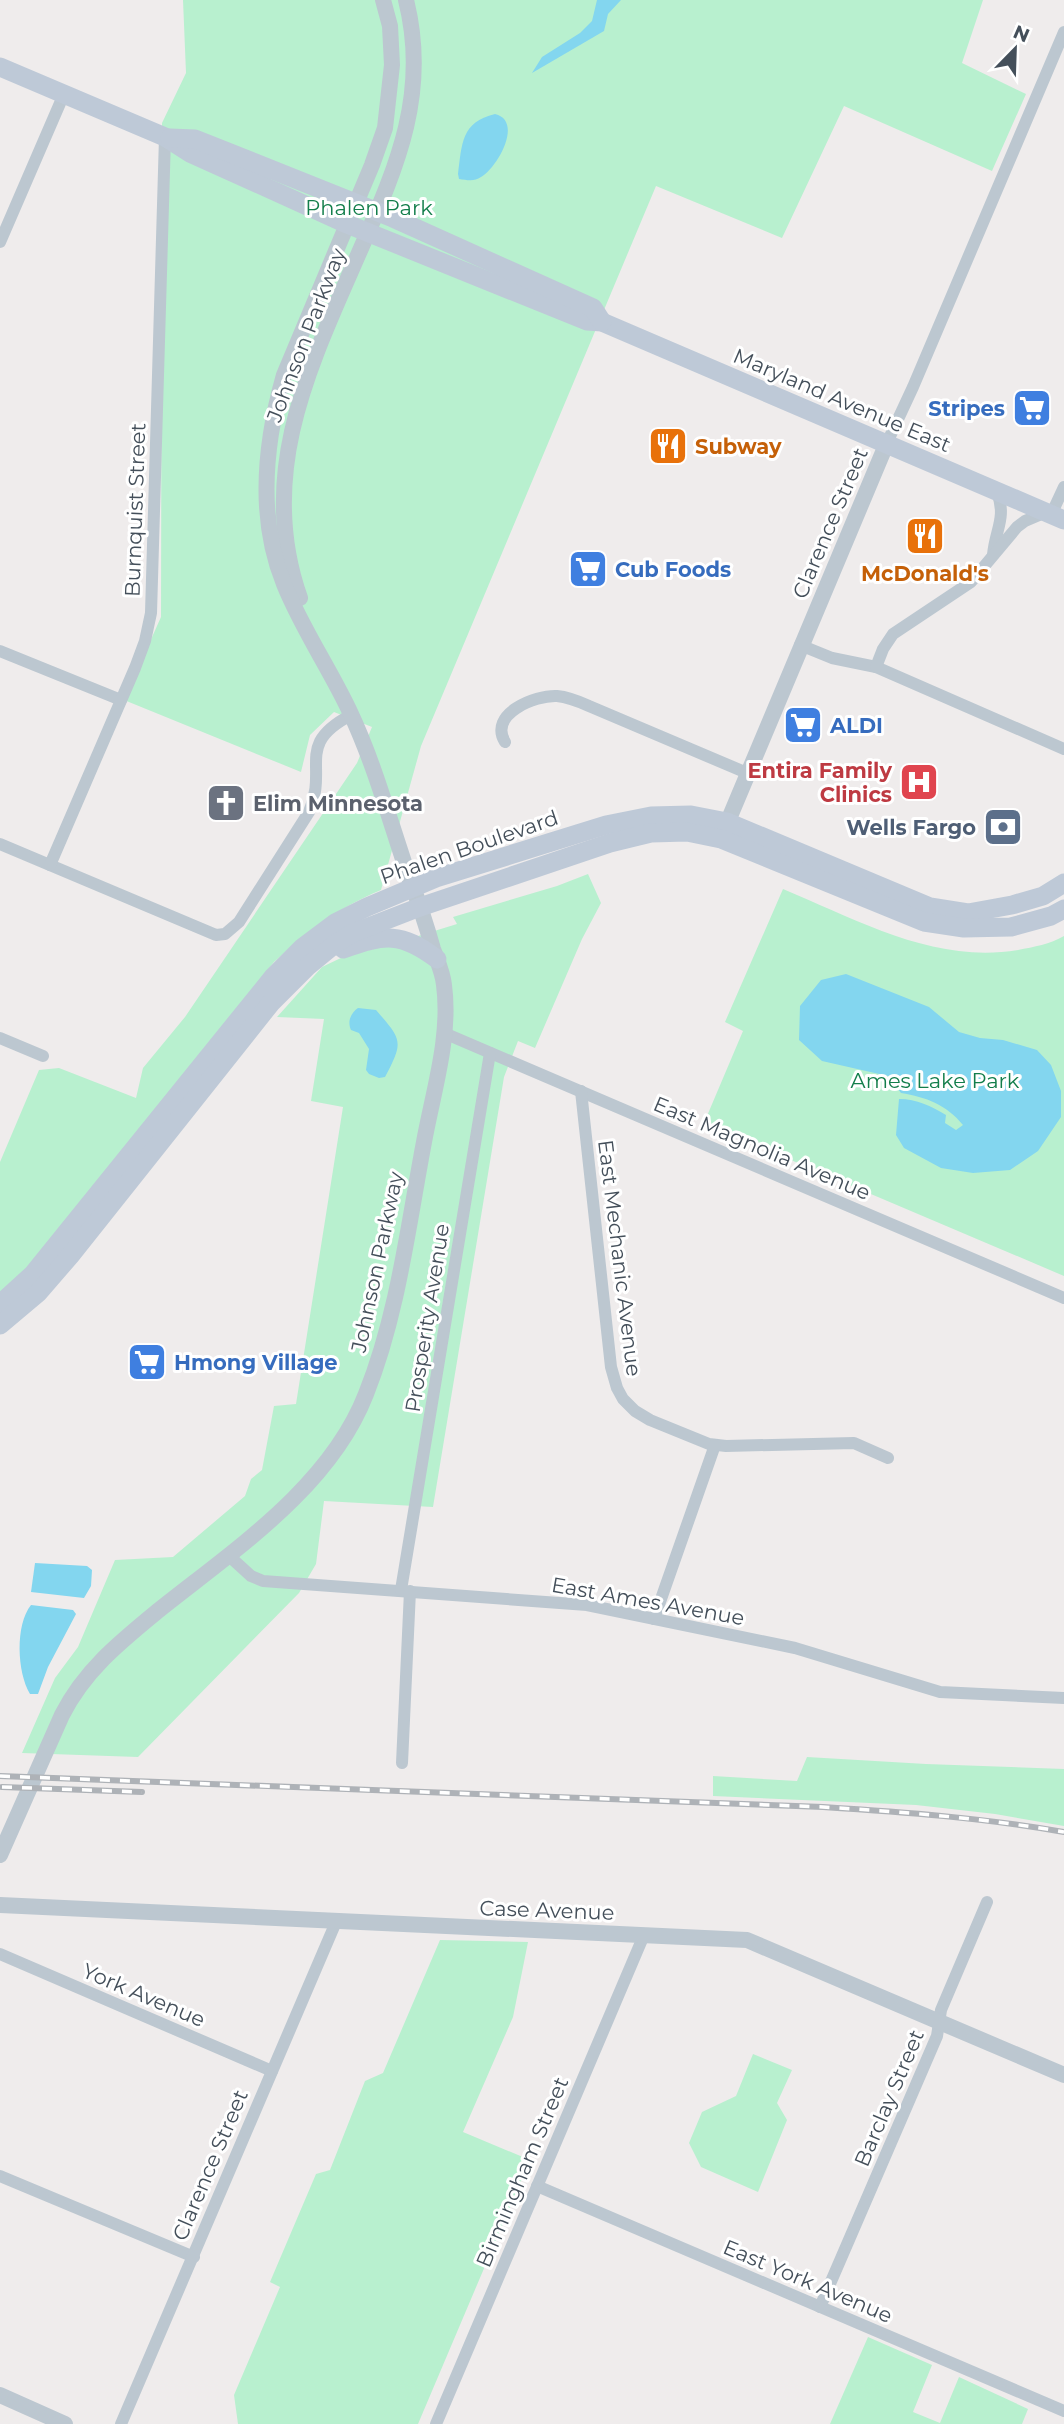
<svg xmlns="http://www.w3.org/2000/svg" width="1064" height="2424" viewBox="0 0 1064 2424" font-family="Montserrat,sans-serif">
	<style>
		.green { fill: #b8f0cf }
		.water { fill: #83d6ef }
		.lines { fill: none; stroke-linecap: round; stroke-linejoin: round }
		.minor { stroke: #bcc7d0; stroke-width: 12 }
		.tertiary { stroke: #bcc7d0; stroke-width: 16 }
		.secondary { stroke: #bec9d7; stroke-width: 19 }
		.rail-casing { stroke: #aeb2b7; stroke-width: 6 }
		.rail { stroke: #fff; stroke-width: 3.5; stroke-dasharray: 10; stroke-linecap: butt }
		.labels { text-anchor: middle; dominant-baseline: central; stroke-width: 6; stroke-linejoin: round; paint-order: stroke }
		.park-label { font-size: 21px; fill: #137e4b; stroke: #fff }
		.street-label { font-size: 21px; fill: #444f5a; stroke: #fff }
		.shop-label { font-size: 21px; font-weight: bold; fill: #366cbe; stroke: #fff; text-anchor: start }
		.food-label { font-size: 21px; font-weight: bold; fill: #c56008; stroke: #fff; text-anchor: start }
		.health-label { font-size: 21px; font-weight: bold; fill: #be3a42; stroke: #fff; text-anchor: end }
		.worship-label { font-size: 21px; font-weight: bold; fill: #5b616d; stroke: #fff; text-anchor: start }
		.service-label { font-size: 21px; font-weight: bold; fill: #4e5e75; stroke: #fff; text-anchor: end }
	</style>
	<rect width="100%" height="100%" fill="#efecec"/>
	<!-- green -->
	<g class="green">
		<path d="M183,0h800l-21,63 64,31 -34,77 -148,-65 -62,132 -126,-52 -235,560 -40,144c-45,19 -71,40 -107,72l-248,310 -26,23v-133l39,-92 20,-2 77,30 7,-30 42,-51 172,-254 15,-36 -38,-15 -24,23 -9,37 -177,-72 37,-83 1,-494 24,-50z"/>
		<polygon points="588,874 601,903 582,939 535,1048 518,1041 504,1077 433,1507 324,1501 316,1564 299,1593 138,1757 22,1753 55,1678 78,1647 115,1560 173,1557 245,1496 251,1479 262,1470 274,1406 296,1404 343,1107 311,1101 324,1019 277,1017 322,967 345,956 389,945 457,924 453,917 557,886"/>
		<path d="M783,889c75,31 151,75 235,61 16,-3 32,-6 46,-14v340l-360,-153 39,-92 -18,-9z"/>
		<polygon points="807,1757 926,1764 1064,1769 1064,1826 995,1814 916,1805 713,1796 713,1776 797,1781"/>
		<polygon points="440,1940 528,1942 513,2017 463,2132 530,2160 418,2424 238,2424 234,2395 280,2287 270,2282 316,2174 330,2170 365,2081 383,2073"/>
		<polygon points="753,2054 792,2070 777,2103 787,2120 758,2192 701,2167 689,2143 702,2112 736,2096"/>
		<polygon points="868,2337 932,2365 913,2412 940,2423 959,2377 1028,2409 1022,2424 830,2424"/>
	</g>
	<!-- water -->
	<g class="water">
		<polygon points="597,0 621,0 608,14 604,31 532,73 542,57 580,33 592,21"/>
		<path d="M495,114c29,7 2,54 -14,63 -7,5 -14,3 -22,2l-1,-5c4,-30 3,-52 37,-60z"/>
		<path d="M846,974l83,33 30,25 21,6 23,2 34,10 14,15 10,26v26l-23,34 -28,19 -37,3 -32,-5 -37,-20 -8,-13 3,-36c18,0 32,7 47,16l-1,8 11,7 7,-5c-16,-20 -37,-28 -62,-32l-13,-17 -66,-15 -23,-21 1,-34 21,-26z"/>
		<path d="M358,1008l18,2c26,30 28,31 9,67l-6,1 -10,-4 -3,-4 3,-21 -10,-16 -8,-3c-4,-9 0,-17 7,-22z"/>
		<polygon points="35,1563 87,1566 92,1570 91,1586 84,1598 31,1592"/>
		<path d="M31,1605l42,5 3,4 -28,53 -10,27h-8c-13,-22 -15,-69 1,-89z"/>
	</g>
	<g class="lines">
		<!-- minor -->
		<g class="minor">
			<polyline points="0,242 64,94"/>
			<polyline points="886,445 913,387 1064,32"/>
			<polyline points="1051,515 1064,487"/>
			<path d="M993,555c2,-25 14,-37 4,-63"/>
			<polyline points="800,645 832,658 876,667 1064,749"/>
			<polyline points="0,651 121,700"/>
			<polyline points="876,667 883,649 893,634 971,582 1017,527 1025,521 1046,512"/>
			<path d="M505,742c-17,-28 30,-47 52,-46 11,1 21,5 32,10l158,67"/>
			<path d="M0,844l216,91 9,-1 14,-12 70,-110c20,-46 -15,-67 42,-97"/>
			<polyline points="50,865 135,668 145,641 151,613 165,137"/>
			<polyline points="444,1033 1064,1298"/>
			<polyline points="0,1038 43,1056"/>
			<polyline points="581,1091 611,1367 617,1388 623,1399 635,1411 650,1420 709,1444 726,1446 854,1443 888,1458"/>
			<polyline points="228,1555 251,1576 263,1581 587,1605 795,1648 940,1692 1064,1698"/>
			<polyline points="401,1590 490,1053"/>
			<polyline points="654,1619 715,1445"/>
			<polyline points="402,1763 410,1591"/>
			<polyline points="0,1954 272,2071"/>
			<polyline points="0,2176 194,2257"/>
			<polyline points="537,2186 1064,2411"/>
			<polyline points="820,2307 937,2036 941,2010 987,1902"/>
			<polyline points="121,2424 336,1922"/>
			<polyline points="436,2424 644,1935"/>
		</g>
		<!-- tertiary -->
		<g class="tertiary">
			<path d="M300,598c-45,-127 12,-237 62,-352 36,-82 67,-154 44,-246"/>
			<polyline points="723,833 886,445"/>
			<path d="M0,1855l62,-140c23,-45 58,-73 97,-105 75,-60 171,-123 207,-216 32,-80 42,-168 58,-252 9,-50 27,-105 20,-157 -1,-12 -7,-25 -11,-36 -7,-25 -15,-49 -24,-72 -19,-55 -34,-112 -59,-165 -20,-43 -48,-83 -66,-128 -27,-66 -19,-142 0,-209l88,-210 13,-37 7,-63 -2,-39 -7,-26"/>
			<polyline points="0,1905 747,1940 1064,2075"/>
			<polyline points="0,2395 65,2424"/>
		</g>
		<!-- secondary -->
		<g class="secondary">
			<polyline points="0,67 165,137 190,153 347,224 587,321 602,322 1064,520"/>
			<polyline points="170,138 195,139 393,218 593,308 602,322"/>
			<path d="M343,949c42,-15 58,-17 94,10"/>
			<polyline points="0,1304 33,1274 273,977 303,947 335,923 367,907 436,878 606,825 651,816 691,815 727,822 930,907 968,913 1012,905 1043,896 1064,883"/>
			<polyline points="0,1325 38,1293 70,1256 271,1003 307,967 335,944 353,933 420,907 610,843 651,833 687,832 721,839 924,922 964,928 1011,927 1051,916 1064,909"/>
		</g>
		<!-- rail casing -->
		<g class="rail-casing">
			<g id="rail">
				<path d="M0,1776l823,31c81,5 161,11 241,25"/>
				<polyline points="2,1787 142,1792"/>
			</g>
		</g>
		<!-- rail -->
		<use href="#rail" class="rail"/>
	</g>
	<!-- icons -->
	<defs>
		<g id="supermarket-square" transform="scale(2.0125)"><rect x="-9" y="-9" width="18" height="18" rx="4" fill="#3f7fe0" stroke="#fff"/><path d="M-6-5.5h2.5l.6 2H6L4.5 2H-2.5L-4.4-4H-6ZM-1.5 3.2a1.3 1.3 0 1 0 .1 0ZM3 3.2a1.3 1.3 0 1 0 .1 0Z" fill="#fff"/></g>
		<g id="restaurant-square" transform="scale(2.0125)"><rect x="-9" y="-9" width="18" height="18" rx="4" fill="#e8710a" stroke="#fff"/><path d="M-5-6h1v4h1v-4h1v4h1v-4h1v5L-1.5 .5V6h-2V.5L-5-1ZM5-6V6H3V1.5H1.5Q1.5-4 5-6Z" fill="#fff"/></g>
		<g id="hospital-square" transform="scale(2.0125)"><rect x="-9" y="-9" width="18" height="18" rx="4" fill="#e0444e" stroke="#fff"/><path d="M-5-5h3v3.5h4V-5h3V5h-3V1.5h-4V5h-3Z" fill="#fff"/></g>
		<g id="church-square" transform="scale(2.0125)"><rect x="-9" y="-9" width="18" height="18" rx="4" fill="#6b7280" stroke="#fff"/><path d="M-1.2-6h2.4v3.5h3.3v2.4h-3.3V6h-2.4V-.1h-3.3v-2.4h3.3Z" fill="#fff"/></g>
		<g id="bank-square" transform="scale(2.0125)"><rect x="-9" y="-9" width="18" height="18" rx="4" fill="#5c6f8a" stroke="#fff"/><path d="M-6-4H6V4H-6ZM0-2.3a2.3 2.3 0 1 0 0 4.6a2.3 2.3 0 1 0 0-4.6Z" fill="#fff"/></g>
	</defs>
	<g fill-rule="evenodd">
		<use href="#supermarket-square" x="1032" y="408"/>
		<use href="#restaurant-square" x="668" y="446"/>
		<use href="#restaurant-square" x="925" y="536"/>
		<use href="#supermarket-square" x="588" y="569"/>
		<use href="#supermarket-square" x="803" y="725"/>
		<use href="#hospital-square" x="919" y="782"/>
		<use href="#church-square" x="226" y="803"/>
		<use href="#bank-square" x="1003" y="827"/>
		<use href="#supermarket-square" x="147" y="1362"/>
	</g>
	<g class="labels">
		<!-- park labels -->
		<g class="park-label">
			<text x="369" y="207">Phalen Park</text>
			<text x="935" y="1080">Ames Lake Park</text>
		</g>
		<!-- street labels -->
		<g class="street-label">
			<text transform="translate(306 335) rotate(-69)">Johnson Parkway</text>
			<text transform="translate(842 400) rotate(23)">Maryland Avenue East</text>
			<text transform="translate(135 510) rotate(-88)">Burnquist Street</text>
			<text transform="translate(830 523) rotate(-67)">Clarence Street</text>
			<text transform="translate(469 847) rotate(-19)">Phalen Boulevard</text>
			<text transform="translate(762 1148) rotate(23)">East Magnolia Avenue</text>
			<text transform="translate(620 1258) rotate(83)">East Mechanic Avenue</text>
			<text transform="translate(377 1262) rotate(-78)">Johnson Parkway</text>
			<text transform="translate(427 1318) rotate(-81)">Prosperity Avenue</text>
			<text transform="translate(648 1601) rotate(10)">East Ames Avenue</text>
			<text transform="translate(547 1910) rotate(2)">Case Avenue</text>
			<text transform="translate(144 1995) rotate(23)">York Avenue</text>
			<text transform="translate(889 2098) rotate(-67)">Barclay Street</text>
			<text transform="translate(210 2165) rotate(-67)">Clarence Street</text>
			<text transform="translate(522 2172) rotate(-67)">Birmingham Street</text>
			<text transform="translate(808 2281) rotate(23)">East York Avenue</text>
		</g>
		<!-- shop labels -->
		<g class="shop-label">
			<text x="1005" y="408" text-anchor="end">Stripes</text>
			<text x="615" y="569">Cub Foods</text>
			<text x="830" y="725">ALDI</text>
			<text x="174" y="1362">Hmong Village</text>
		</g>
		<!-- food labels -->
		<g class="food-label">
			<text x="695" y="446">Subway</text>
			<text x="925" y="573" text-anchor="middle">McDonald's</text>
		</g>
		<!-- health labels -->
		<g class="health-label">
			<text x="892" y="770">Entira Family<tspan x="892" dy="24">Clinics</tspan></text>
		</g>
		<!-- worship labels -->
		<g class="worship-label">
			<text x="253" y="803">Elim Minnesota</text>
		</g>
		<!-- service labels -->
		<g class="service-label">
			<text x="976" y="827">Wells Fargo</text>
		</g>
	</g>
	<!-- north arrow -->
	<g transform="translate(1015 49) rotate(23)" stroke="#ffffff" stroke-width="5" paint-order="stroke">
	<path d="M0-5L12 26L0 18L-12 26Z" fill="#444f5a"/>
	<text y="-10" font-size="19" font-weight="bold" text-anchor="middle" fill="#444f5a">N</text>
	</g>
</svg>
